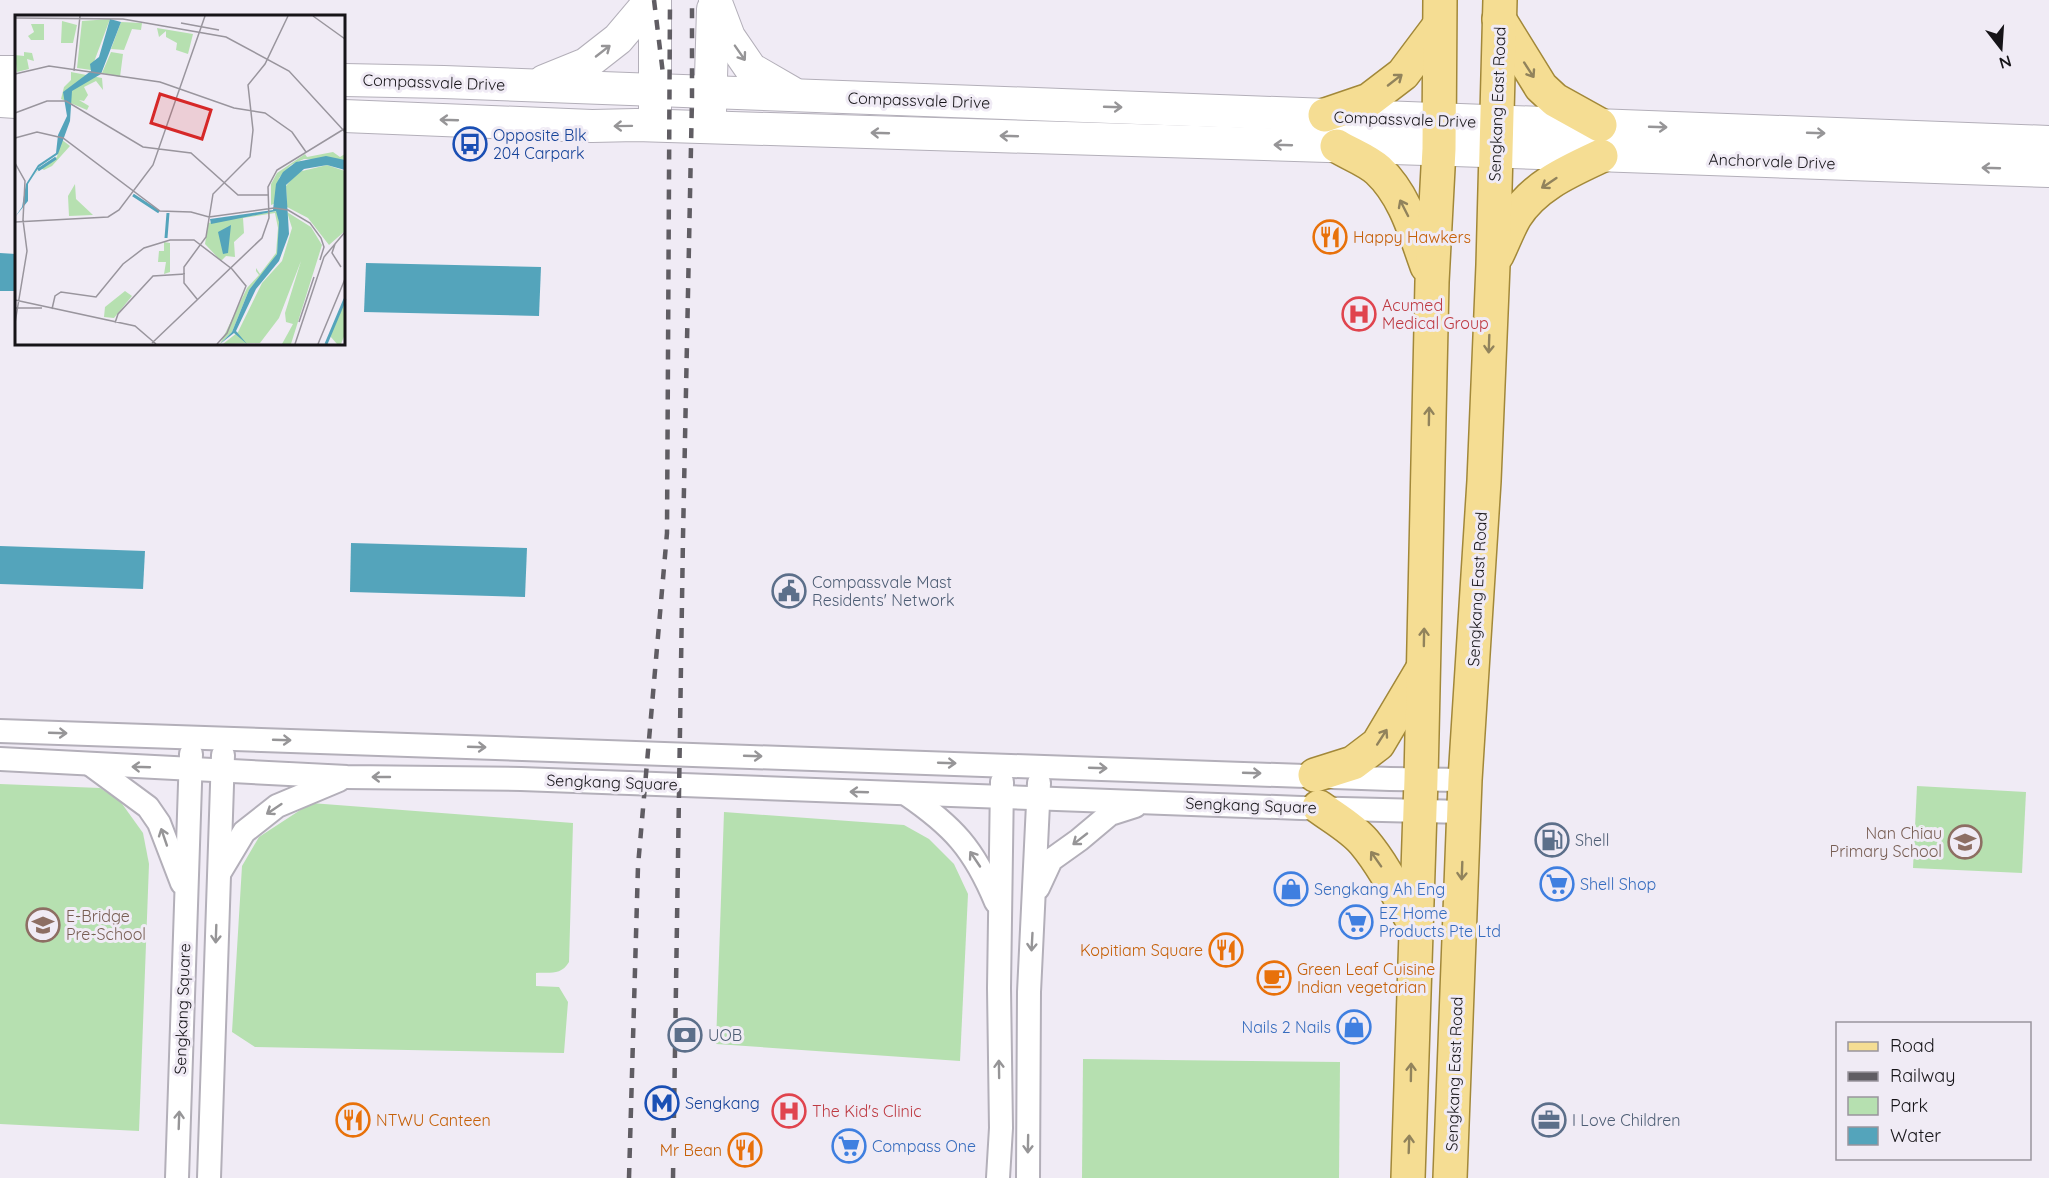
<svg xmlns="http://www.w3.org/2000/svg" width="2049" height="1178" viewBox="0 0 2049 1178" font-family="Quicksand,sans-serif">
	<style>
		.green { fill: #b6e0b0 }
		.water { fill: #54a4bb }
		.lines { fill: none; stroke-linecap: round; stroke-linejoin: round }
		.street-casing { stroke: #b3afb9; stroke-width: 26 }
		.secondary-casing { stroke: #b3afb9; stroke-width: 34 }
		.primary-casing { stroke: #a28839; stroke-width: 36 }
		.street { stroke: #fff; stroke-width: 22 }
		.secondary { stroke: #fff; stroke-width: 32 }
		.primary { stroke: #f5dd93; stroke-width: 33 }
		.rail { stroke: #605d63; stroke-width: 4.5; stroke-dasharray: 10 10; stroke-linecap: butt }
		.oneway { stroke: #969597 }
		.oneway2 { stroke: #91835c }
		.labels { text-anchor: middle; dominant-baseline: central; stroke-width: 6; stroke-linejoin: round; paint-order: stroke }
		.street-label { font-size: 16px; fill: #161418; stroke: #f0ebf5 }
		.transit-label { font-size: 16px; fill: #164399; stroke: #f0ebf5; text-anchor: start }
		.food-label { font-size: 16px; fill: #c56008; stroke: #f0ebf5; text-anchor: start }
		.health-label { font-size: 16px; fill: #be3a42; stroke: #f0ebf5; text-anchor: start }
		.service-label { font-size: 16px; fill: #4e5e75; stroke: #f0ebf5; text-anchor: start }
		.education-label { font-size: 16px; fill: #785e54; stroke: #f0ebf5; text-anchor: end }
		.shop-label { font-size: 16px; fill: #366cbe; stroke: #f0ebf5; text-anchor: start }
		.inset-river { fill: none; stroke: #54a4bb; stroke-width: 3 }
		.inset-road { fill: none; stroke: #99959d; stroke-width: 1.5 }
		.view { fill: #d62828; fill-opacity: 0.15; stroke: #d62828; stroke-width: 3 }
		.inset-edge { fill: none; stroke: #161418; stroke-width: 3 }
	</style>
	<rect width="100%" height="100%" fill="#f0ebf5"/>
	<!-- green -->
	<g class="green">
		<polygon points="0,784 100,788 120,801 143,833 149,864 139,1131 0,1124"/>
		<polygon points="1917,786 2026,792 2022,873 1913,868"/>
		<path d="M311,803l262,20 -4,139c-8,14 -20,10 -33,11v13l23,1 9,15 -4,51 -309,-6 -23,-15 10,-166 17,-29z"/>
		<polygon points="724,812 904,825 929,839 954,864 968,894 960,1061 716,1044"/>
		<polygon points="1083,1059 1340,1062 1339,1178 1082,1178"/>
	</g>
	<!-- water -->
	<g class="water">
		<polygon points="0,253 16,254 16,291 0,291"/>
		<polygon points="366,263 541,267 539,316 364,312"/>
		<polygon points="351,543 527,548 525,597 350,592"/>
		<polygon points="0,546 145,551 143,589 0,584"/>
	</g>
	<g class="lines">
		<!-- street casing -->
		<g class="street-casing">
			<g id="street">
				<polyline points="0,731 1390,779 1465,780"/>
				<polyline points="0,759 347,777 521,779 1301,808 1464,812"/>
				<polyline points="91,765 148,807 159,823 182,883"/>
				<path d="M906,794c47,32 68,55 90,108"/>
				<polyline points="220,872 244,832 277,806 339,780"/>
				<polyline points="1038,888 1051,860 1079,840 1110,814 1135,806"/>
				<polyline points="177,1178 191,754"/>
				<polyline points="209,1178 223,755"/>
				<polyline points="998,1178 1001,1128 999,988 1002,782"/>
				<polyline points="1028,1178 1029,992 1039,783"/>
			</g>
		</g>
		<!-- secondary casing -->
		<g class="secondary-casing">
			<g id="secondary">
				<polyline points="715,0 729,37 751,69 791,92"/>
				<polyline points="0,72 16,72"/>
				<polyline points="344,80 444,82 2049,142"/>
				<polyline points="544,81 586,64 618,39 651,0"/>
				<polyline points="0,101 16,102"/>
				<polyline points="655,110 655,0"/>
				<polyline points="710,112 713,9"/>
				<polyline points="344,116 592,126 636,125 1425,149 2049,171"/>
			</g>
		</g>
		<!-- primary casing -->
		<g class="primary-casing">
			<g id="primary">
				<polyline points="1499,19 1541,87 1555,100 1600,125"/>
				<polyline points="1325,115 1369,100 1403,74 1439,26"/>
				<path d="M1337,146c13,8 30,14 41,24 27,25 37,63 49,96"/>
				<path d="M1497,255c6,-12 11,-26 18,-38 19,-31 54,-46 86,-61"/>
				<polyline points="1315,775 1353,763 1378,744 1422,670"/>
				<path d="M1319,807c15,11 33,21 45,35 21,25 36,57 52,85"/>
				<polyline points="1408,1178 1421,779 1432,282 1439,149 1440,0"/>
				<polyline points="1450,1178 1465,780 1484,481 1493,265 1500,0"/>
			</g>
		</g>
		<!-- street -->
		<use href="#street" class="street"/>
		<!-- secondary -->
		<use href="#secondary" class="secondary"/>
		<!-- primary -->
		<use href="#primary" class="primary"/>
		<!-- rail -->
		<g class="rail">
			<polyline points="654,0 663,74"/>
			<polyline points="629,1178 638,866 667,533 670,0"/>
			<polyline points="673,1178 683,537 692,98 692,0"/>
		</g>
	</g>
	<!-- one-way arrows -->
	<defs><path id="oneway-shaft" d="M-6 0H5M1.5-3L5.5 0L1.5 3" fill="none" stroke-width="1.6" stroke-linecap="round" stroke-linejoin="round" transform="scale(1.5)"/></defs>
	<g class="oneway">
		<use href="#oneway-shaft" transform="translate(603 51) rotate(-38)"/>
		<use href="#oneway-shaft" transform="translate(740 53) rotate(55)"/>
		<use href="#oneway-shaft" transform="translate(1113 107) rotate(2)"/>
		<use href="#oneway-shaft" transform="translate(449 120) rotate(-178)"/>
		<use href="#oneway-shaft" transform="translate(623 126) rotate(179)"/>
		<use href="#oneway-shaft" transform="translate(1658 127) rotate(2)"/>
		<use href="#oneway-shaft" transform="translate(880 133) rotate(-178)"/>
		<use href="#oneway-shaft" transform="translate(1816 133) rotate(2)"/>
		<use href="#oneway-shaft" transform="translate(1009 136) rotate(-178)"/>
		<use href="#oneway-shaft" transform="translate(1283 145) rotate(-178)"/>
		<use href="#oneway-shaft" transform="translate(1991 168) rotate(-178)"/>
		<use href="#oneway-shaft" transform="translate(58 733) rotate(2)"/>
		<use href="#oneway-shaft" transform="translate(282 740) rotate(2)"/>
		<use href="#oneway-shaft" transform="translate(477 747) rotate(2)"/>
		<use href="#oneway-shaft" transform="translate(753 756) rotate(2)"/>
		<use href="#oneway-shaft" transform="translate(947 763) rotate(2)"/>
		<use href="#oneway-shaft" transform="translate(141 767) rotate(-178)"/>
		<use href="#oneway-shaft" transform="translate(1098 768) rotate(2)"/>
		<use href="#oneway-shaft" transform="translate(1252 773) rotate(2)"/>
		<use href="#oneway-shaft" transform="translate(381 777) rotate(180)"/>
		<use href="#oneway-shaft" transform="translate(859 792) rotate(-178)"/>
		<use href="#oneway-shaft" transform="translate(274 809) rotate(146)"/>
		<use href="#oneway-shaft" transform="translate(164 837) rotate(-109)"/>
		<use href="#oneway-shaft" transform="translate(1080 839) rotate(142)"/>
		<use href="#oneway-shaft" transform="translate(975 859) rotate(-124)"/>
		<use href="#oneway-shaft" transform="translate(216 934) rotate(92)"/>
		<use href="#oneway-shaft" transform="translate(1032 942) rotate(93)"/>
		<use href="#oneway-shaft" transform="translate(999 1069) rotate(-91)"/>
		<use href="#oneway-shaft" transform="translate(179 1120) rotate(-88)"/>
		<use href="#oneway-shaft" transform="translate(1028 1144) rotate(91)"/>
	</g>
	<g class="oneway2">
		<use href="#oneway-shaft" transform="translate(1529 70) rotate(57)"/>
		<use href="#oneway-shaft" transform="translate(1395 80) rotate(-38)"/>
		<use href="#oneway-shaft" transform="translate(1549 183) rotate(146)"/>
		<use href="#oneway-shaft" transform="translate(1404 208) rotate(-117)"/>
		<use href="#oneway-shaft" transform="translate(1489 344) rotate(92)"/>
		<use href="#oneway-shaft" transform="translate(1429 416) rotate(-89)"/>
		<use href="#oneway-shaft" transform="translate(1424 637) rotate(-89)"/>
		<use href="#oneway-shaft" transform="translate(1382 737) rotate(-57)"/>
		<use href="#oneway-shaft" transform="translate(1376 859) rotate(-125)"/>
		<use href="#oneway-shaft" transform="translate(1462 871) rotate(92)"/>
		<use href="#oneway-shaft" transform="translate(1411 1072) rotate(-89)"/>
		<use href="#oneway-shaft" transform="translate(1409 1144) rotate(-88)"/>
	</g>
	<!-- icons -->
	<defs>
		<g id="bus-ring" transform="scale(1.725)"><circle r="9.5" fill="#f0ebf5" stroke="#1a4fb4" stroke-width="1.5"/><path d="M-5-6H5V4H4V6H2V4H-2V6H-4V4H-5ZM-3.5-4V0h7V-4ZM-3.5 1.2v1.5H-2V1.2ZM2 1.2v1.5H3.5V1.2Z" fill="#1a4fb4"/></g>
		<g id="restaurant-ring" transform="scale(1.725)"><circle r="9.5" fill="#f0ebf5" stroke="#e8710a" stroke-width="1.5"/><path d="M-5-6h1v4h1v-4h1v4h1v-4h1v5L-1.5 .5V6h-2V.5L-5-1ZM5-6V6H3V1.5H1.5Q1.5-4 5-6Z" fill="#e8710a"/></g>
		<g id="hospital-ring" transform="scale(1.725)"><circle r="9.5" fill="#f0ebf5" stroke="#e0444e" stroke-width="1.5"/><path d="M-5-5h3v3.5h4V-5h3V5h-3V1.5h-4V5h-3Z" fill="#e0444e"/></g>
		<g id="civic-ring" transform="scale(1.725)"><circle r="9.5" fill="#f0ebf5" stroke="#5c6f8a" stroke-width="1.5"/><path d="M-.6-6.5H3V-4.5H.6V-3L4-1V1h2V6H-6V1h2V-1L-.6-3ZM-1.2 2.5V6h2.4V2.5Z" fill="#5c6f8a"/></g>
		<g id="fuel-ring" transform="scale(1.725)"><circle r="9.5" fill="#f0ebf5" stroke="#5c6f8a" stroke-width="1.5"/><path d="M-5.5-6h7V0h2V4h1.3V-2.5L3-4.5l.8-.8L6-3V5H2.5V1h-1V6h-7ZM-4.2-4.7v3.2H.2V-4.7Z" fill="#5c6f8a"/></g>
		<g id="school-ring" transform="scale(1.725)"><circle r="9.5" fill="#f0ebf5" stroke="#8d6e63" stroke-width="1.5"/><path d="M0-5L7-2L0 1L-7-2ZM-4 1L0 2.5L4 1V4Q0 6-4 4Z" fill="#8d6e63"/></g>
		<g id="supermarket-ring" transform="scale(1.725)"><circle r="9.5" fill="#f0ebf5" stroke="#3f7fe0" stroke-width="1.5"/><path d="M-6-5.5h2.5l.6 2H6L4.5 2H-2.5L-4.4-4H-6ZM-1.5 3.2a1.3 1.3 0 1 0 .1 0ZM3 3.2a1.3 1.3 0 1 0 .1 0Z" fill="#3f7fe0"/></g>
		<g id="shop-ring" transform="scale(1.725)"><circle r="9.5" fill="#f0ebf5" stroke="#3f7fe0" stroke-width="1.5"/><path d="M-5-2.5h2.3a2.7 3.5 0 0 1 5.4 0H5L5.5 6h-11ZM-1.5-2.5h3a1.5 2.3 0 0 0-3 0Z" fill="#3f7fe0"/></g>
		<g id="cafe-ring" transform="scale(1.725)"><circle r="9.5" fill="#f0ebf5" stroke="#e8710a" stroke-width="1.5"/><path d="M-5.5-4.5H6V0H3Q3 3.5 0 3.5H-2.5Q-5.5 3.5-5.5 0ZM3-3.2v2h1.7v-2ZM-6 4.5H4V6H-6Z" fill="#e8710a"/></g>
		<g id="bank-ring" transform="scale(1.725)"><circle r="9.5" fill="#f0ebf5" stroke="#5c6f8a" stroke-width="1.5"/><path d="M-6-4H6V4H-6ZM0-2.3a2.3 2.3 0 1 0 0 4.6a2.3 2.3 0 1 0 0-4.6Z" fill="#5c6f8a"/></g>
		<g id="metro-ring" transform="scale(1.725)"><circle r="9.5" fill="#f0ebf5" stroke="#1a4fb4" stroke-width="1.5"/><path d="M-5.5 5V-5H-3L0 0L3-5H5.5V5H3V-.5L0 4L-3-.5V5Z" fill="#1a4fb4"/></g>
		<g id="office-ring" transform="scale(1.725)"><circle r="9.5" fill="#f0ebf5" stroke="#5c6f8a" stroke-width="1.5"/><path d="M-6-3h4V-5.5h4V-3h4V5H-6ZM-1-4.5V-3h2v-1.5ZM-6 0V1H6V0Z" fill="#5c6f8a"/></g>
	</defs>
	<g fill-rule="evenodd">
		<use href="#bus-ring" x="470" y="144"/>
		<use href="#restaurant-ring" x="1330" y="237"/>
		<use href="#hospital-ring" x="1359" y="314"/>
		<use href="#civic-ring" x="789" y="591"/>
		<use href="#fuel-ring" x="1552" y="840"/>
		<use href="#school-ring" x="1965" y="842"/>
		<use href="#supermarket-ring" x="1557" y="884"/>
		<use href="#shop-ring" x="1291" y="889"/>
		<use href="#supermarket-ring" x="1356" y="922"/>
		<use href="#school-ring" x="43" y="925"/>
		<use href="#restaurant-ring" x="1226" y="950"/>
		<use href="#cafe-ring" x="1274" y="978"/>
		<use href="#shop-ring" x="1354" y="1027"/>
		<use href="#bank-ring" x="685" y="1035"/>
		<use href="#metro-ring" x="662" y="1103"/>
		<use href="#hospital-ring" x="789" y="1111"/>
		<use href="#restaurant-ring" x="353" y="1120"/>
		<use href="#office-ring" x="1549" y="1120"/>
		<use href="#supermarket-ring" x="849" y="1146"/>
		<use href="#restaurant-ring" x="745" y="1150"/>
	</g>
	<g class="labels">
		<!-- street labels -->
		<g class="street-label">
			<text transform="translate(434 82) rotate(2)">Compassvale Drive</text>
			<text transform="translate(919 100) rotate(2)">Compassvale Drive</text>
			<text transform="translate(1497 104) rotate(-88)">Sengkang East Road</text>
			<text transform="translate(1405 119) rotate(2)">Compassvale Drive</text>
			<text transform="translate(1772 161) rotate(2)">Anchorvale Drive</text>
			<text transform="translate(1477 589) rotate(-87)">Sengkang East Road</text>
			<text transform="translate(612 782) rotate(2)">Sengkang Square</text>
			<text transform="translate(1251 805) rotate(2)">Sengkang Square</text>
			<text transform="translate(182 1009) rotate(-88)">Sengkang Square</text>
			<text transform="translate(1454 1074) rotate(-88)">Sengkang East Road</text>
		</g>
		<!-- transit labels -->
		<g class="transit-label">
			<text x="493" y="135">Opposite Blk<tspan x="493" dy="18">204 Carpark</tspan></text>
			<text x="685" y="1103">Sengkang</text>
		</g>
		<!-- food labels -->
		<g class="food-label">
			<text x="1353" y="237">Happy Hawkers</text>
			<text x="1203" y="950" text-anchor="end">Kopitiam Square</text>
			<text x="1297" y="969">Green Leaf Cuisine<tspan x="1297" dy="18">Indian vegetarian</tspan></text>
			<text x="376" y="1120">NTWU Canteen</text>
			<text x="722" y="1150" text-anchor="end">Mr Bean</text>
		</g>
		<!-- health labels -->
		<g class="health-label">
			<text x="1382" y="305">Acumed<tspan x="1382" dy="18">Medical Group</tspan></text>
			<text x="812" y="1111">The Kid's Clinic</text>
		</g>
		<!-- service labels -->
		<g class="service-label">
			<text x="812" y="582">Compassvale Mast<tspan x="812" dy="18">Residents' Network</tspan></text>
			<text x="1575" y="840">Shell</text>
			<text x="708" y="1035">UOB</text>
			<text x="1572" y="1120">I Love Children</text>
		</g>
		<!-- education labels -->
		<g class="education-label">
			<text x="1942" y="833">Nan Chiau<tspan x="1942" dy="18">Primary School</tspan></text>
			<text x="66" y="916" text-anchor="start">E-Bridge<tspan x="66" dy="18">Pre-School</tspan></text>
		</g>
		<!-- shop labels -->
		<g class="shop-label">
			<text x="1580" y="884">Shell Shop</text>
			<text x="1314" y="889">Sengkang Ah Eng</text>
			<text x="1379" y="913">EZ Home<tspan x="1379" dy="18">Products Pte Ltd</tspan></text>
			<text x="1331" y="1027" text-anchor="end">Nails 2 Nails</text>
			<text x="872" y="1146">Compass One</text>
		</g>
	</g>
	<!-- overview -->
	<g transform="translate(15 15)">
		<rect width="330" height="330" fill="#f0ebf5"/>
		<path d="M95,4l-19,51 -14,-2 5,-47zM47,6l15,4 -4,18h-12zM106,7l21,1 -1,7 -9,-1 -8,21 -13,-1zM16,9h13v16h-13l-3,-4 6,-4zM142,13l36,6 -5,20 -12,-4 1,-7 -11,-6v-6l-7,6zM9,37l8,1 2,8 -7,-2 2,10 -12,3 -2,-17 9,1zM96,37l12,2 -3,23 -18,-4zM56,57l31,6 1,12 -7,-9 -12,6 4,8 -4,6 -5,-1 10,6 -2,4 -26,-11 3,-12 7,-7zM46,124l9,7 -18,20 -8,4 -4,-2 -6,8 6,-9 17,-10zM318,137l7,5 5,-3v6l-41,-1 -13,6 -12,13 -3,25 -5,2v-21l6,-11 28,-19 2,3zM312,150l18,6v60l-16,14 -21,-27 -21,-11 -1,-21 12,-14zM60,169l1,15 17,16 -24,1 -1,-20zM262,196l3,14 -3,29 -6,10 -22,26 -17,42 -12,12 27,-56 12,-13 -3,-4v-3l4,6 16,-21 2,-25 -3,-15 -32,5 1,15 -10,9 1,15 -9,-1 -5,5 -16,-17 3,-21zM272,197l24,15 11,18 -31,99h-9l11,-20 -7,-2 -1,-9 16,-52 -22,57 -19,25 -37,1 15,-12 24,-49 20,-22 10,-33zM149,227l6,1v29l-6,2 2,-12h-8l1,-11h5zM110,276l7,5 -18,22 -10,-1 1,-10zM330,287v32l-4,10h-4l-7,-8z" fill="#b6e0b0"/>
		<path d="M95,4l11,3 -20,52 -29,17 -2,30 -12,33 -19,13 -11,17v17l-13,16 7,-10 4,-23 12,-19 18,-12 2,-18 9,-19 -4,-24 28,-21 -1,-7 9,-7zM311,141l19,4v10l-18,-5 -23,4 -18,16 3,49 -10,27 -23,28 -20,42 11,13 -13,-11 -14,11 12,-12 17,-42 28,-36 2,-32 -3,-11 -65,13 -1,-5 63,-9 3,-26 7,-12 13,-10zM216,210l-3,28 -5,1 -5,-22z" fill="#54a4bb"/>
		<path class="inset-river" d="M23,155l18,-12M118,180l26,17M151,223l2,-25M311,329l19,-45"/>
		<path class="inset-road" d="M298,1l32,23M0,3l108,1 103,18 63,34 56,61M166,8l38,7M59,56l6,-55M0,59l34,-8 111,16 74,26 31,5 27,19 14,20M0,98l32,-12h19l77,46 48,6 47,42h31M0,123l22,-6 26,6 97,73 31,1 18,5 65,-9 14,2 22,13 11,15 3,9 -4,13M0,148l10,18 -2,39 4,31 -12,72M0,207l93,-5 11,-7 34,-45 52,-149M320,229l-3,9 9,14M182,284l-13,-16v-16l22,-30 7,-43 37,-37 3,-27 -5,-45 17,-21 23,-48M0,285l120,26 21,18M0,293h27M37,294l3,-13 6,-4 35,5 27,-33 21,-16 26,-8h24l38,29 14,17 -19,47 -10,11M284,307l15,-45M100,308l3,-9 35,-38 32,-2M137,328l110,-105 7,-20 -1,-31 9,-17 67,-41M280,329l29,-87 21,-25M303,329l27,-65"/>
		<path class="view" d="M145,79l51,16 -9,29 -51,-16z"/>
		<rect width="330" height="330" class="inset-edge"/>
	</g>
	<!-- legend -->
	<rect x="1836" y="1022" width="195" height="138" fill="#f0ebf5" stroke="#99959d" stroke-width="1.5"/>
	<rect x="1848" y="1042" width="30" height="9" fill="#f5dd93" stroke="#99959d" stroke-width="1.5"/>
	<text x="1890" y="1052" font-size="18" fill="#161418">Road</text>
	<rect x="1848" y="1072" width="30" height="9" fill="#605d63" stroke="#99959d" stroke-width="1.5"/>
	<text x="1890" y="1082" font-size="18" fill="#161418">Railway</text>
	<rect x="1848" y="1097" width="30" height="18" fill="#b6e0b0" stroke="#99959d" stroke-width="1.5"/>
	<text x="1890" y="1112" font-size="18" fill="#161418">Park</text>
	<rect x="1848" y="1127" width="30" height="18" fill="#54a4bb" stroke="#99959d" stroke-width="1.5"/>
	<text x="1890" y="1142" font-size="18" fill="#161418">Water</text>
	<!-- north arrow -->
	<g transform="translate(2001 48) rotate(163)" stroke="#f0ebf5" stroke-width="4.5" paint-order="stroke">
	<path d="M0-4.5L10 22L0 15L-10 22Z" fill="#161418"/>
	<text y="-9" font-size="16" font-weight="bold" text-anchor="middle" fill="#161418">N</text>
	</g>
</svg>
